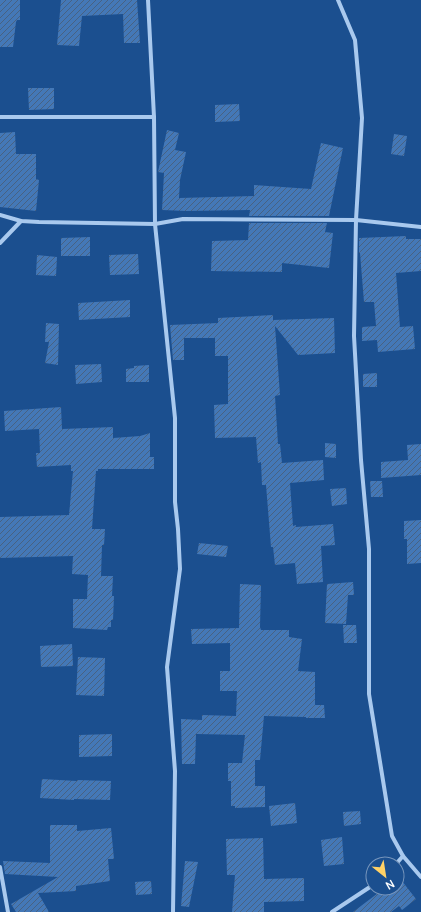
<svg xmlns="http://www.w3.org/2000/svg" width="421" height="912" viewBox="0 0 421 912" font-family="Manrope,sans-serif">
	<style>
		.building { fill: url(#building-hatch) }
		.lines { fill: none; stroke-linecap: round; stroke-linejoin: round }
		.street { stroke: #a9c9ee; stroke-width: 4 }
	</style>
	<defs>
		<pattern id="building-hatch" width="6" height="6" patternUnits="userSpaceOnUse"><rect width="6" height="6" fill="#4478b7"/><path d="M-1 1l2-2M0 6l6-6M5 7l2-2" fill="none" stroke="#486282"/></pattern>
	</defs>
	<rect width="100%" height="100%" fill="#1b4f8f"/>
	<!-- building -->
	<g class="building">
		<polygon points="0,0 20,0 20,20 17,20 16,22 13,47 0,47"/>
		<polygon points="61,0 137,0 140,43 124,43 123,14 82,16 79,46 57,45"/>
		<polygon points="28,88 54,88 54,109 29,110"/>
		<polygon points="239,104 240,121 215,122 215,105"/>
		<polygon points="167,130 179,133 175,150 186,152 180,180 179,198 254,196 254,185 311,189 321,143 343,148 329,216 249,216 250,210 186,211 162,210 164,173 158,172"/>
		<polygon points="15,132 16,154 36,154 36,179 39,180 36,211 0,207 0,133"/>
		<polygon points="394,134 407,136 404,156 391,154"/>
		<polygon points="249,223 327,223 325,232 333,233 329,268 282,263 282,272 211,271 212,241 248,240"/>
		<polygon points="406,236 406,239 421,239 421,271 396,273 400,327 413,326 415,349 378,352 377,340 362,341 362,327 376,326 374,302 364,302 360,253 359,253 359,238"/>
		<polygon points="90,237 90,256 61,256 61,238"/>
		<polygon points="138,254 139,274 110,275 109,255"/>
		<polygon points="37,255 57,257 56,276 36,275"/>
		<polygon points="130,300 130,317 79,320 78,303"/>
		<polygon points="273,315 273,320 334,318 335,353 298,355 275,326 280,395 275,396 278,444 280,444 282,463 323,460 324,480 290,483 293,526 296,525 296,527 333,524 335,545 321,546 323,582 297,584 295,563 275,565 273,547 271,547 266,485 262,485 261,462 258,463 256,437 215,438 214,405 228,404 228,356 215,356 215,338 184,338 184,360 173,360 170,325 218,323 218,318"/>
		<polygon points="46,323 59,324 58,365 45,363 49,342 45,342"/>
		<polygon points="101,364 102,382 76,384 75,365"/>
		<polygon points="149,365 149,382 126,382 126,369 134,368 134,366"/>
		<polygon points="377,373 377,387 363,387 363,374"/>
		<polygon points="61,407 62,429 113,427 113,438 140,436 150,433 150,457 154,457 154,469 98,469 98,471 96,471 92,529 105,529 104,545 102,545 101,576 113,576 112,596 114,596 113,620 111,620 111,627 108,627 107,630 73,628 73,599 87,599 88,575 72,574 73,556 0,558 0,517 69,515 73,471 71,471 71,465 37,467 36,453 40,453 39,429 5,431 4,411"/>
		<polygon points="325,443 336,444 336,458 325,457"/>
		<polygon points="421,444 421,475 381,478 381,462 408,460 407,445"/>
		<polygon points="370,481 382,481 383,497 371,497"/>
		<polygon points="346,488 347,504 332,506 330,489"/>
		<polygon points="421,520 421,563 407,564 407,539 404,539 404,521"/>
		<polygon points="199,543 228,546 226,557 197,554"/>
		<polygon points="353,582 354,595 348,595 346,624 325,623 327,584"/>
		<polygon points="240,584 261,585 260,627 261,630 289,630 289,637 302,639 298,671 315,672 315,705 324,705 325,718 306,718 306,717 264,716 260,760 255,760 255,786 265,786 265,807 235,808 235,806 231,806 231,781 228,781 228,763 242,763 245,735 196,734 195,764 182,764 181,719 202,720 202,715 236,716 237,691 220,691 220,671 230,671 230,643 192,644 191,629 239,628"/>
		<polygon points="343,625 356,625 357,643 344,643"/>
		<polygon points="72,644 73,666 41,667 40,646"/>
		<polygon points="78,657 105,658 104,696 76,695"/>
		<polygon points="112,734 112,756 79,757 79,735"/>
		<polygon points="42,779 77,781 77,780 111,781 110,800 74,799 74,800 40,798"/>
		<polygon points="295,803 297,823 271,826 269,806"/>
		<polygon points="360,811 361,824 344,826 343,812"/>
		<polygon points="50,825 77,825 77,831 111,828 114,859 108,859 110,881 76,886 76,891 38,893 49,912 16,912 11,904 58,877 5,874 3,861 50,863"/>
		<polygon points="342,837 344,864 324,866 321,840"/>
		<polygon points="263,838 264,879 304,878 304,901 264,902 264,912 232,912 235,875 227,875 226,839"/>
		<polygon points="185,861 198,862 189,907 181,906"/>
		<polygon points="151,881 152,894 136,895 135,882"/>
		<polygon points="402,881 416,899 402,910 399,906 391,912 353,912 382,890 385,894 393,888 397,888 397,885"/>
	</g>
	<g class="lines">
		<!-- street -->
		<g class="street">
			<polyline points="148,0 154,117 155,224 175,418 175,502 178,529 180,569 167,667 175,771 173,912"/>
			<polyline points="338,0 355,40 362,118 356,220 354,336 361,460 369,549 369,694 392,836 403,856 421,877"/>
			<polyline points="0,117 154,117"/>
			<polyline points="0,215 21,221 39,222 155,224 183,219 356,220 421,227"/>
			<polyline points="0,243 21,221"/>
			<polyline points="396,864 403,856"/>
			<polyline points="0,867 8,912"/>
			<polyline points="332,912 373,885"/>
		</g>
	</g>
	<!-- north arrow -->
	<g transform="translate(385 876) rotate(150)"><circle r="19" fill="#1b4f8f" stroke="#7695bc"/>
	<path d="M0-3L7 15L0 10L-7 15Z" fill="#ffd166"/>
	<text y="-6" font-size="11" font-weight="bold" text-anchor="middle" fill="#ffffff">N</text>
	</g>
</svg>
